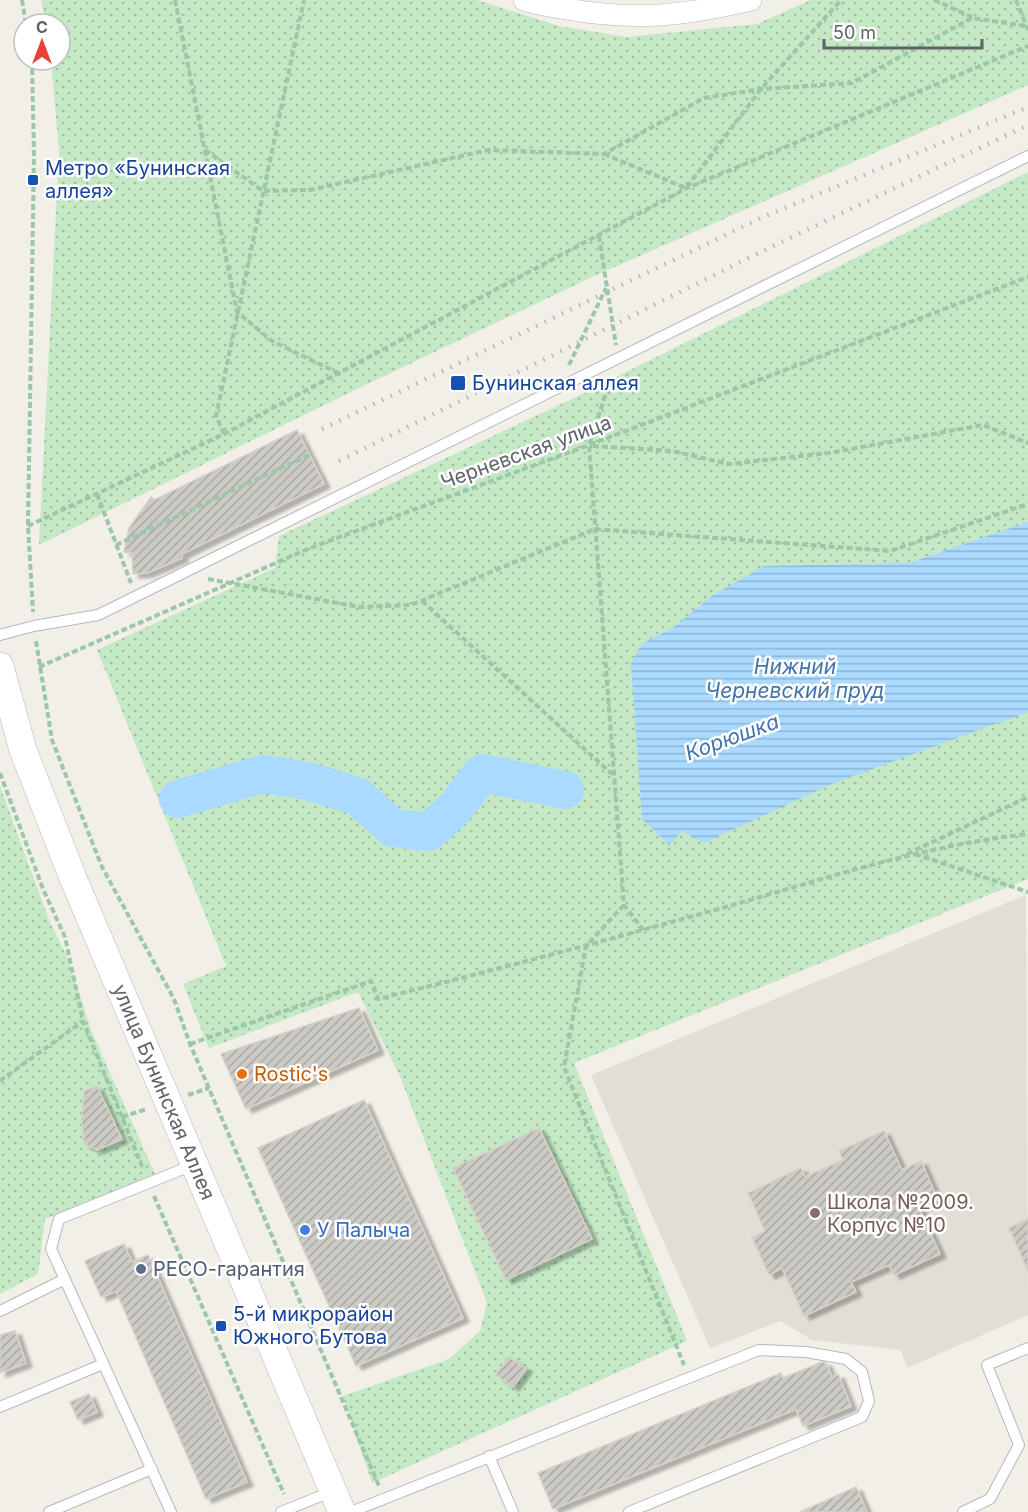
<svg xmlns="http://www.w3.org/2000/svg" width="1028" height="1512" viewBox="0 0 1028 1512" font-family="Inter,sans-serif">
	<style>
		.education { fill: #e1ded6 }
		.park { fill: url(#park-dots) }
		.water { fill: url(#water-rules) }
		.lines { fill: none; stroke-linecap: round; stroke-linejoin: round }
		.river { stroke: #aadaff; stroke-width: 38 }
		.building { fill: url(#building-hatch); stroke: #d6d1c6; stroke-width: 1.5; filter: url(#shadow) }
		.service-casing { stroke: #b5b8bc; stroke-width: 12 }
		.minor-casing { stroke: #b5b8bc; stroke-width: 22 }
		.tertiary-casing { stroke: #b5b8bc; stroke-width: 28 }
		.path { stroke: #9cc7a9; stroke-width: 4; stroke-dasharray: 6 3; stroke-linecap: butt }
		.service { stroke: #fff; stroke-width: 10 }
		.minor { stroke: #fff; stroke-width: 21 }
		.tertiary { stroke: #fff; stroke-width: 27 }
		.rail { stroke: #b6b7b8; stroke-width: 4.5; stroke-dasharray: 1.5 8; stroke-linecap: butt }
		.transit-dot { fill: #1a4fb4; stroke: #fff; stroke-width: 2 }
		.food-dot { fill: #e8710a; stroke: #fff; stroke-width: 2 }
		.education-dot { fill: #8d6e63; stroke: #fff; stroke-width: 2 }
		.shop-dot { fill: #3f7fe0; stroke: #fff; stroke-width: 2 }
		.service-dot { fill: #5c6f8a; stroke: #fff; stroke-width: 2 }
		.labels { text-anchor: middle; dominant-baseline: central; stroke-width: 5; stroke-linejoin: round; paint-order: stroke }
		.transit-label { font-size: 20px; fill: #164399; stroke: #fff; text-anchor: start }
		.street-label { font-size: 20px; fill: #5f6368; stroke: #fff }
		.food-label { font-size: 20px; fill: #c56008; stroke: #fff; text-anchor: start }
		.education-label { font-size: 20px; fill: #785e54; stroke: #fff; text-anchor: start }
		.shop-label { font-size: 20px; fill: #366cbe; stroke: #fff; text-anchor: start }
		.service-label { font-size: 20px; fill: #4e5e75; stroke: #fff; text-anchor: start }
		.water-label { font-size: 21px; font-style: italic; fill: #4174aa; stroke: #fff }
	</style>
	<defs>
		<pattern id="park-dots" width="8" height="8" patternUnits="userSpaceOnUse" patternTransform="scale(1.5)"><rect width="8" height="8" fill="#c5e8c5"/><path d="M2 2h.1M6 6h.1" fill="none" stroke="#a3c0a4" stroke-width="1.8" stroke-linecap="round"/></pattern>
		<pattern id="water-rules" width="6" height="5" patternUnits="userSpaceOnUse" patternTransform="scale(1.5)"><rect width="6" height="5" fill="#aadaff"/><path d="M0 2.5h6" fill="none" stroke="#8eb4d2"/></pattern>
		<pattern id="building-hatch" width="6" height="6" patternUnits="userSpaceOnUse" patternTransform="scale(1.5)"><rect width="6" height="6" fill="#cccac5"/><path d="M-1 1l2-2M0 6l6-6M5 7l2-2" fill="none" stroke="#a9a8a4"/></pattern>
		<filter id="shadow"><feDropShadow dx="6" dy="4" stdDeviation="1.5" flood-color="#0004"/></filter>
	</defs>
	<rect width="100%" height="100%" fill="#f1efe8"/>
	<!-- education -->
	<polygon class="education" points="1026,895 1028,1315 907,1368 901,1350 812,1340 780,1321 710,1348 591,1075"/>
	<!-- park -->
	<g class="park">
		<polygon points="41,0 477,0 559,26 626,37 757,24 811,0 1028,0 1028,85 592,277 355,390 39,545 59,152 51,60 60,60 60,24 46,24"/>
		<polygon points="1028,172 1028,879 574,1063 687,1341 372,1483 343,1396 449,1359 480,1331 487,1303 399,1074 358,992 209,1048 183,984 226,966 97,650 275,568 279,536 574,398"/>
		<polygon points="0,786 49,920 69,961 91,1030 155,1174 45,1219 38,1274 0,1294"/>
	</g>
	<!-- water -->
	<polygon class="water" points="1028,522 1028,712 834,783 704,843 682,831 669,845 642,819 631,664 642,644 674,627 713,595 764,566 909,563"/>
	<g class="lines">
		<!-- river -->
		<polyline class="river" points="178,799 263,774 308,781 357,796 393,828 429,832 456,807 482,773 565,790"/>
	</g>
	<!-- building -->
	<g class="building">
		<polygon points="297,430 324,484 182,554 182,558 147,573 133,574 132,553 124,552 129,528 151,497 154,500"/>
		<polygon points="359,1008 378,1050 246,1109 221,1054"/>
		<polygon points="97,1086 122,1139 97,1150 84,1144 82,1120 84,1091"/>
		<polygon points="364,1100 463,1318 356,1366 258,1148"/>
		<polygon points="539,1128 592,1239 506,1280 453,1168"/>
		<polygon points="884,1131 902,1170 921,1161 938,1200 919,1208 940,1254 894,1275 889,1265 851,1282 856,1292 804,1316 782,1268 769,1275 752,1237 765,1231 748,1193 801,1168 805,1177 843,1160 839,1151"/>
		<polygon points="1028,1219 1028,1271 1009,1228"/>
		<polygon points="124,1244 132,1262 148,1255 247,1482 206,1499 116,1291 101,1297 85,1261"/>
		<polygon points="15,1331 26,1363 0,1373 0,1335"/>
		<polygon points="509,1357 526,1369 513,1387 496,1375"/>
		<polygon points="822,1362 826,1363 832,1377 838,1374 851,1406 803,1426 796,1409 553,1509 538,1473 781,1373 783,1378"/>
		<polygon points="89,1394 97,1412 78,1420 70,1402"/>
		<polygon points="856,1487 867,1512 800,1512"/>
	</g>
	<g class="lines">
		<!-- service casing -->
		<g class="service-casing">
			<g id="service">
				<polyline points="0,635 34,626 98,615 1028,156"/>
				<polyline points="0,1311 65,1279"/>
				<polyline points="0,1407 103,1364"/>
				<polyline points="489,1456 513,1512"/>
				<polyline points="49,1512 152,1469"/>
				<polyline points="171,1512 51,1249 59,1219 193,1165"/>
				<polyline points="281,1512 333,1491"/>
				<polyline points="351,1512 759,1350 806,1352 846,1359 862,1372 869,1401 862,1417 629,1512"/>
				<polyline points="963,1512 990,1499 1019,1445 987,1365 1028,1348"/>
			</g>
		</g>
		<!-- minor casing -->
		<g class="minor-casing">
			<path id="minor" d="M524,0c13,5 28,6 42,9 69,12 117,7 185,-9"/>
		</g>
		<!-- tertiary casing -->
		<g class="tertiary-casing">
			<polyline id="tertiary" points="0,666 23,750 73,878 342,1512"/>
		</g>
		<!-- path -->
		<g class="path">
			<polyline points="22,0 26,24"/>
			<polyline points="175,0 237,312 272,341 338,373"/>
			<polyline points="934,0 972,17"/>
			<polyline points="1016,0 1028,30"/>
			<polyline points="32,60 34,155 28,526 33,612"/>
			<polyline points="205,150 263,191 310,190 488,150 604,154 704,98 761,89 852,83 972,18 1026,26"/>
			<polyline points="604,154 686,188"/>
			<polyline points="687,187 761,89 841,0"/>
			<polyline points="599,236 616,345"/>
			<polyline points="569,365 606,288"/>
			<polyline points="611,378 589,445 624,905 643,930"/>
			<polyline points="224,434 216,416 304,0"/>
			<polyline points="593,446 672,451 729,464 829,453 983,425 1028,443"/>
			<polyline points="97,494 131,583"/>
			<polyline points="28,526 224,434 687,188 1028,46"/>
			<polyline points="116,545 309,455"/>
			<polyline points="208,579 359,607 411,605 595,529 890,551 1028,504"/>
			<polyline points="422,601 612,774"/>
			<polyline points="36,641 52,740 102,867 174,999 190,1044 379,1486"/>
			<polyline points="39,667 310,548 589,445 1028,277"/>
			<polyline points="0,773 43,889 65,937 83,1021 143,1169"/>
			<polyline points="907,854 1028,797"/>
			<polyline points="915,854 1028,892"/>
			<polyline points="624,905 586,946 564,1067 684,1365"/>
			<path d="M190,1044l181,-63 7,18c117,-29 234,-60 351,-93 98,-28 197,-61 299,-72"/>
			<polyline points="0,1081 83,1021"/>
			<polyline points="188,1095 209,1088"/>
			<polyline points="122,1117 147,1109"/>
			<polyline points="154,1196 284,1494"/>
		</g>
		<!-- service -->
		<use href="#service" class="service"/>
		<!-- minor -->
		<use href="#minor" class="minor"/>
		<!-- tertiary -->
		<use href="#tertiary" class="tertiary"/>
		<!-- rail -->
		<g class="rail">
			<polyline points="322,429 763,217 1028,107"/>
			<polyline points="339,461 777,244 1028,125"/>
		</g>
	</g>
	<!-- markers -->
	<g class="transit-dot">
		<rect x="27" y="174" width="12" height="12" rx="3"/>
		<rect x="450" y="375" width="16" height="16" rx="3"/>
		<rect x="215" y="1320" width="12" height="12" rx="3"/>
	</g>
	<circle class="food-dot" cx="242" cy="1074" r="6"/>
	<circle class="education-dot" cx="815" cy="1213" r="6"/>
	<circle class="shop-dot" cx="305" cy="1230" r="6"/>
	<circle class="service-dot" cx="141" cy="1269" r="6"/>
	<g class="labels">
		<!-- transit labels -->
		<g class="transit-label">
			<text x="45" y="168">Метро «Бунинская<tspan x="45" dy="23">аллея»</tspan></text>
			<text x="472" y="383">Бунинская аллея</text>
			<text x="233" y="1314">5-й микрорайон<tspan x="233" dy="23">Южного Бутова</tspan></text>
		</g>
		<!-- street labels -->
		<g class="street-label">
			<text transform="translate(526 452) rotate(-20)">Черневская улица</text>
			<text transform="translate(164 1092) rotate(67)">улица Бунинская Аллея</text>
		</g>
		<!-- food labels -->
		<g class="food-label">
			<text x="254" y="1074">Rostic's</text>
		</g>
		<!-- education labels -->
		<g class="education-label">
			<text x="827" y="1202">Школа №2009.<tspan x="827" dy="23">Корпус №10</tspan></text>
		</g>
		<!-- shop labels -->
		<g class="shop-label">
			<text x="317" y="1230">У Палыча</text>
		</g>
		<!-- service labels -->
		<g class="service-label">
			<text x="153" y="1269">РЕСО-гарантия</text>
		</g>
		<!-- water labels -->
		<g class="water-label">
			<text x="795" y="666">Нижний<tspan x="795" dy="24">Черневский пруд</tspan></text>
			<text transform="translate(732 737) rotate(-20)">Корюшка</text>
		</g>
	</g>
	<!-- north arrow -->
	<g transform="translate(42 42)"><circle r="28" fill="#ffffff" stroke="#bfc1c3" stroke-width="1.5"/>
	<path d="M0-4.5L10 22L0 15L-10 22Z" fill="#ea4335"/>
	<text y="-9" font-size="16" font-weight="bold" text-anchor="middle" fill="#5f6368">С</text>
	</g>
	<!-- scale -->
	<path d="M824 39v9h158v-9" fill="none" stroke="#5f6368" stroke-width="3"/>
	<text x="833" y="39" font-size="18" fill="#5f6368" stroke="#ffffff" stroke-width="4.5" paint-order="stroke">50 m</text>
</svg>
